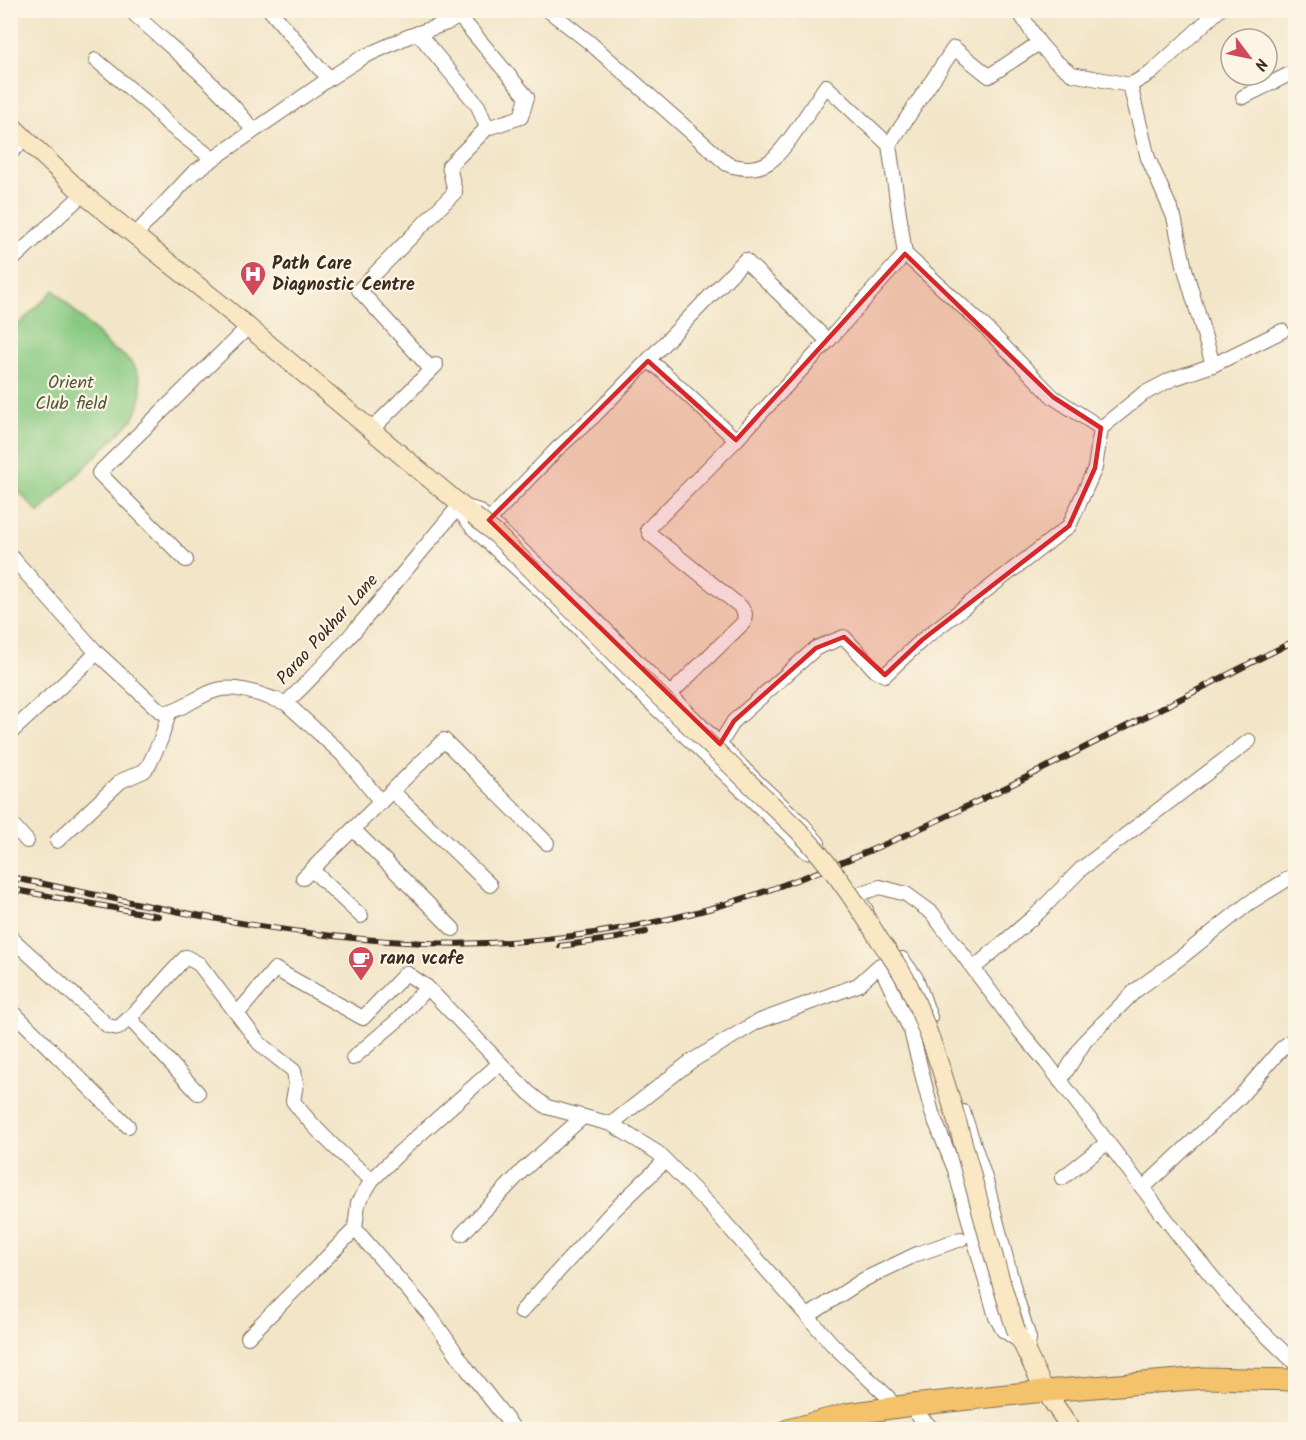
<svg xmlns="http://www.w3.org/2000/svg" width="1306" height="1440" viewBox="0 0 1306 1440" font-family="Kalam,sans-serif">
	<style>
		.green { fill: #88c981; stroke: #627a50; stroke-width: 1.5 }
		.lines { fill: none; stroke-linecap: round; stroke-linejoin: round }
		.street-casing { stroke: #7b6b5a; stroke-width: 16 }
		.secondary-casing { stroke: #7b6b5a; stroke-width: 20 }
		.primary-casing { stroke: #7b6b5a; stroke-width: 23 }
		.street { stroke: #fff; stroke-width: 14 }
		.secondary { stroke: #fae7c3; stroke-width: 18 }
		.primary { stroke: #f3c26a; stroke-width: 21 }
		.rail-casing { stroke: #3b2a1e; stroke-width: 6 }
		.rail { stroke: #fcf5e5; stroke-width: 4; stroke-dasharray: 11; stroke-linecap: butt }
		.secondary-bridge-casing { stroke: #7b6b5a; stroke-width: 20; stroke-linecap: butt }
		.secondary-bridge { stroke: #fae7c3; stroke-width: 18 }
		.marked { fill: #d62828; fill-opacity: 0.2; stroke: #d62828; stroke-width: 4.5; stroke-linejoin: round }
		.labels { text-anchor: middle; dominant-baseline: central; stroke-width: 4.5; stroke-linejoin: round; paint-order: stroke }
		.poi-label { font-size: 18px; font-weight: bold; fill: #3b2a1e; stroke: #fcf5e5; text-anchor: start }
		.park-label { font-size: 18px; fill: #525a3c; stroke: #fcf5e5 }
		.street-label { font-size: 18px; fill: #3b2a1e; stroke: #fcf5e5 }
	</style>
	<rect width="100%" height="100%" fill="#fcf5e5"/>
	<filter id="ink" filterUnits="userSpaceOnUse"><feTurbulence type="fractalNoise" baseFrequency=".0167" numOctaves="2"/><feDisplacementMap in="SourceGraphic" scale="12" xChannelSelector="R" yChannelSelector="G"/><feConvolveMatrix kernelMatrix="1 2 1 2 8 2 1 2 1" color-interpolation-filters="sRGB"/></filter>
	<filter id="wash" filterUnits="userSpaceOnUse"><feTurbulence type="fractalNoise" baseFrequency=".008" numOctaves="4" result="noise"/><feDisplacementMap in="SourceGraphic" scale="24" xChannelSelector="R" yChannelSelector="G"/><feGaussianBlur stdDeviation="1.35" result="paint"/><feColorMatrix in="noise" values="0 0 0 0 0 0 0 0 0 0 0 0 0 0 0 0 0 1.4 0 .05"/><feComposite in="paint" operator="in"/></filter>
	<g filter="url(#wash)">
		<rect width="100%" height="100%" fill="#f2e5c8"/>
		<!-- green -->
		<path class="green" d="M54,290l58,59c29,13 36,40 22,69l-95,95 -28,-30v-14l2,-2 -3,-3 1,-132z"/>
	</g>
	<g filter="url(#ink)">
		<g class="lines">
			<!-- street casing -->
			<g class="street-casing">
				<g id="street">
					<path d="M130,10c43,40 88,74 123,120"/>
					<polyline points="270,10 318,67 330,78"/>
					<path d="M548,10l41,32 138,122c13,5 30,6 42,-2 15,-9 45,-59 57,-76l63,59 16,109 79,72 69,71 48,31"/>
					<polyline points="1018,10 1039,43 1054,60 1072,74 1130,85 1151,73 1219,10"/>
					<polyline points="459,16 527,97 521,117 487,128"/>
					<polyline points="418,33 478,106 487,128 449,166 455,192 359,290 431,369"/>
					<polyline points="96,60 153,108 168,124 213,159"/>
					<polyline points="1130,85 1148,158 1174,217 1185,269 1213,365"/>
					<polyline points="1243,97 1296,71"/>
					<polyline points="889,145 954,48 989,76 1039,43"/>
					<polyline points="10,153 26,139"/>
					<polyline points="135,235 193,173 330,78 363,57 407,37 447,23 472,10"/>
					<polyline points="10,262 83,194"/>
					<polyline points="828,341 905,254"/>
					<polyline points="648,361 660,369 736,440"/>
					<polyline points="371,430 436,365"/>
					<polygon points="460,505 479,511 580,604 753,778 803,825 818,843 807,852 632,685 562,610 474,529 461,513"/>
					<polyline points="489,520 557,449 595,415 745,260 828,341 736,440 648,529 650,534 741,607 745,614 744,622 656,708"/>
					<path d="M10,555l87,98 64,59c14,3 39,-18 56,-22 22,-6 48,7 69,13 64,-61 117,-131 174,-198"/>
					<polyline points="186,560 99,473 248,327"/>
					<polyline points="286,703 342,754 381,802"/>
					<polyline points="10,733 97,653"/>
					<polyline points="716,750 734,721 816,648 844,637 876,671 885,675 922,640 1069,526 1095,468 1101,428 1143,394 1172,379 1213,365 1282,331"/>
					<polyline points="392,791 490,885"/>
					<polyline points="10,822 27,841"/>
					<polyline points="353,829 453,929"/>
					<polyline points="57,841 121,781 144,771 149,765 161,739 169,713"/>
					<polyline points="312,870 361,916"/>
					<polyline points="303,878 444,740 547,843"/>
					<polyline points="866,910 860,901 859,896 862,893 880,887 906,894 932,913 1019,1030 1046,1062 1183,1241 1236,1306 1296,1364"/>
					<path d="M10,937l98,89 10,2c26,-21 45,-48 68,-71l13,7 61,80 34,27 2,13 -3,17c22,29 51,56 79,79"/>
					<polyline points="902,959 916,978 930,1017"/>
					<polyline points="974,968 1038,913 1081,869 1249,741"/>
					<polyline points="10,1009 128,1126"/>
					<polyline points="238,1013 275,969 363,1018 406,973 427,987 529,1093 547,1107 611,1124 658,1153 712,1208 833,1345 887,1396 895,1407"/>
					<polyline points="130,1019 198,1093"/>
					<polyline points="353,1058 399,1019 427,987"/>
					<polyline points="500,1063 399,1153 372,1180 358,1203 355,1229 429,1314 468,1370 515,1430"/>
					<polyline points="1060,1081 1085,1041 1135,991 1184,955 1249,903 1296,874"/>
					<polyline points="963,1112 986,1181 1015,1293 1029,1338 1027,1354"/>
					<polyline points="611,1124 690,1062 757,1022 858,985 880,965 911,1031 932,1113 955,1170 996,1317 1003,1330 1021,1342"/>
					<polyline points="1062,1178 1107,1143"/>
					<polyline points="1143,1188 1239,1098 1281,1049 1296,1037"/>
					<polyline points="462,1234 523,1170 583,1117"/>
					<polyline points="521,1312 612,1212 665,1161"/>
					<polyline points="808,1316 863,1280 917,1254 961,1239"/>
					<polyline points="248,1337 355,1229"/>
					<polyline points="912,1405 917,1414 934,1430"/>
				</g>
			</g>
			<!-- secondary casing -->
			<g class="secondary-casing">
				<g id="secondary">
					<polyline points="10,124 83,194 222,305 474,516"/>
					<polyline points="1017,1333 1045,1391 1072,1430"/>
				</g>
			</g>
			<!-- primary casing -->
			<g class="primary-casing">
				<polyline id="primary" points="788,1430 848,1414 912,1405 1045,1391 1204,1378 1296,1380"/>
			</g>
			<!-- street -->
			<use href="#street" class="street"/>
			<!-- secondary -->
			<use href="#secondary" class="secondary"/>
			<!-- primary -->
			<use href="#primary" class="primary"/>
			<!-- rail casing -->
			<g class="rail-casing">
				<g id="rail">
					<path d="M10,877c131,27 262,58 396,65 121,8 261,-14 374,-56 103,-37 201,-85 298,-135 72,-37 145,-74 218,-111"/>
					<polyline points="10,889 158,916"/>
					<polyline points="560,946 617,938 646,932"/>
				</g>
			</g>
			<!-- rail -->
			<use href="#rail" class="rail"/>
			<!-- secondary-bridge casing -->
			<g class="secondary-bridge-casing">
				<path id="secondary-bridge" d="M474,516l23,19 163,162 138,133c32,33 57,70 81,109 10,15 22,30 30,47 50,110 69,233 108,347"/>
			</g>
			<!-- secondary-bridge -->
			<use href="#secondary-bridge" class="secondary-bridge"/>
		</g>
	</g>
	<!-- marked area -->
	<path class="marked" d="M905,254l148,143 48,31 -6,40 -26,58 -147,114 -37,35 -41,-38 -28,11 -82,73 -14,23 -231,-224 159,-159 88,79z"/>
	<!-- icons -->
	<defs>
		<g id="hospital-pin" transform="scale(1.35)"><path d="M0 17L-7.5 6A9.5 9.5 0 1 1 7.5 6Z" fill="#d1495b" stroke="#fcf5e5"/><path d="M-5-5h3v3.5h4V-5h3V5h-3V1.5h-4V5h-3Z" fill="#fff"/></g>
		<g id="cafe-pin" transform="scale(1.35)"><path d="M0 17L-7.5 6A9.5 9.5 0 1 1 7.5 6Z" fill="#d1495b" stroke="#fcf5e5"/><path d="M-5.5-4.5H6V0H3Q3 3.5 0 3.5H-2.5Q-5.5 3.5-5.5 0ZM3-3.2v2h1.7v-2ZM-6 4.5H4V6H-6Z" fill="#fff"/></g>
	</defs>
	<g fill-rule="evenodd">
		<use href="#hospital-pin" x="253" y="274"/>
		<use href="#cafe-pin" x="361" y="959"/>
	</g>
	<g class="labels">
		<!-- poi labels -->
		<g class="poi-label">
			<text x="272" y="264">Path Care<tspan x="272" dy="21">Diagnostic Centre</tspan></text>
			<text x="380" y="959">rana vcafe</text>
		</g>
		<!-- park labels -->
		<g class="park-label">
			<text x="71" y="383">Orient<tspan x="71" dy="21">Club field</tspan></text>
		</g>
		<!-- street labels -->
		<g class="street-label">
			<text transform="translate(328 630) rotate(-48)">Parao Pokhar Lane</text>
		</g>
	</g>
	<!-- margin -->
	<rect width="1306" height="1440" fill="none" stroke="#fcf5e5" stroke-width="36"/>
	<!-- north arrow -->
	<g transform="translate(1249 57) rotate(122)"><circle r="28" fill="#fcf5e5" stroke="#afa495" stroke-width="1.5"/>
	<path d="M0-4.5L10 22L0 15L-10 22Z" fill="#d1495b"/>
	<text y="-9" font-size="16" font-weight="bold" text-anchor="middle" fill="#3b2a1e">N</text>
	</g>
</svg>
